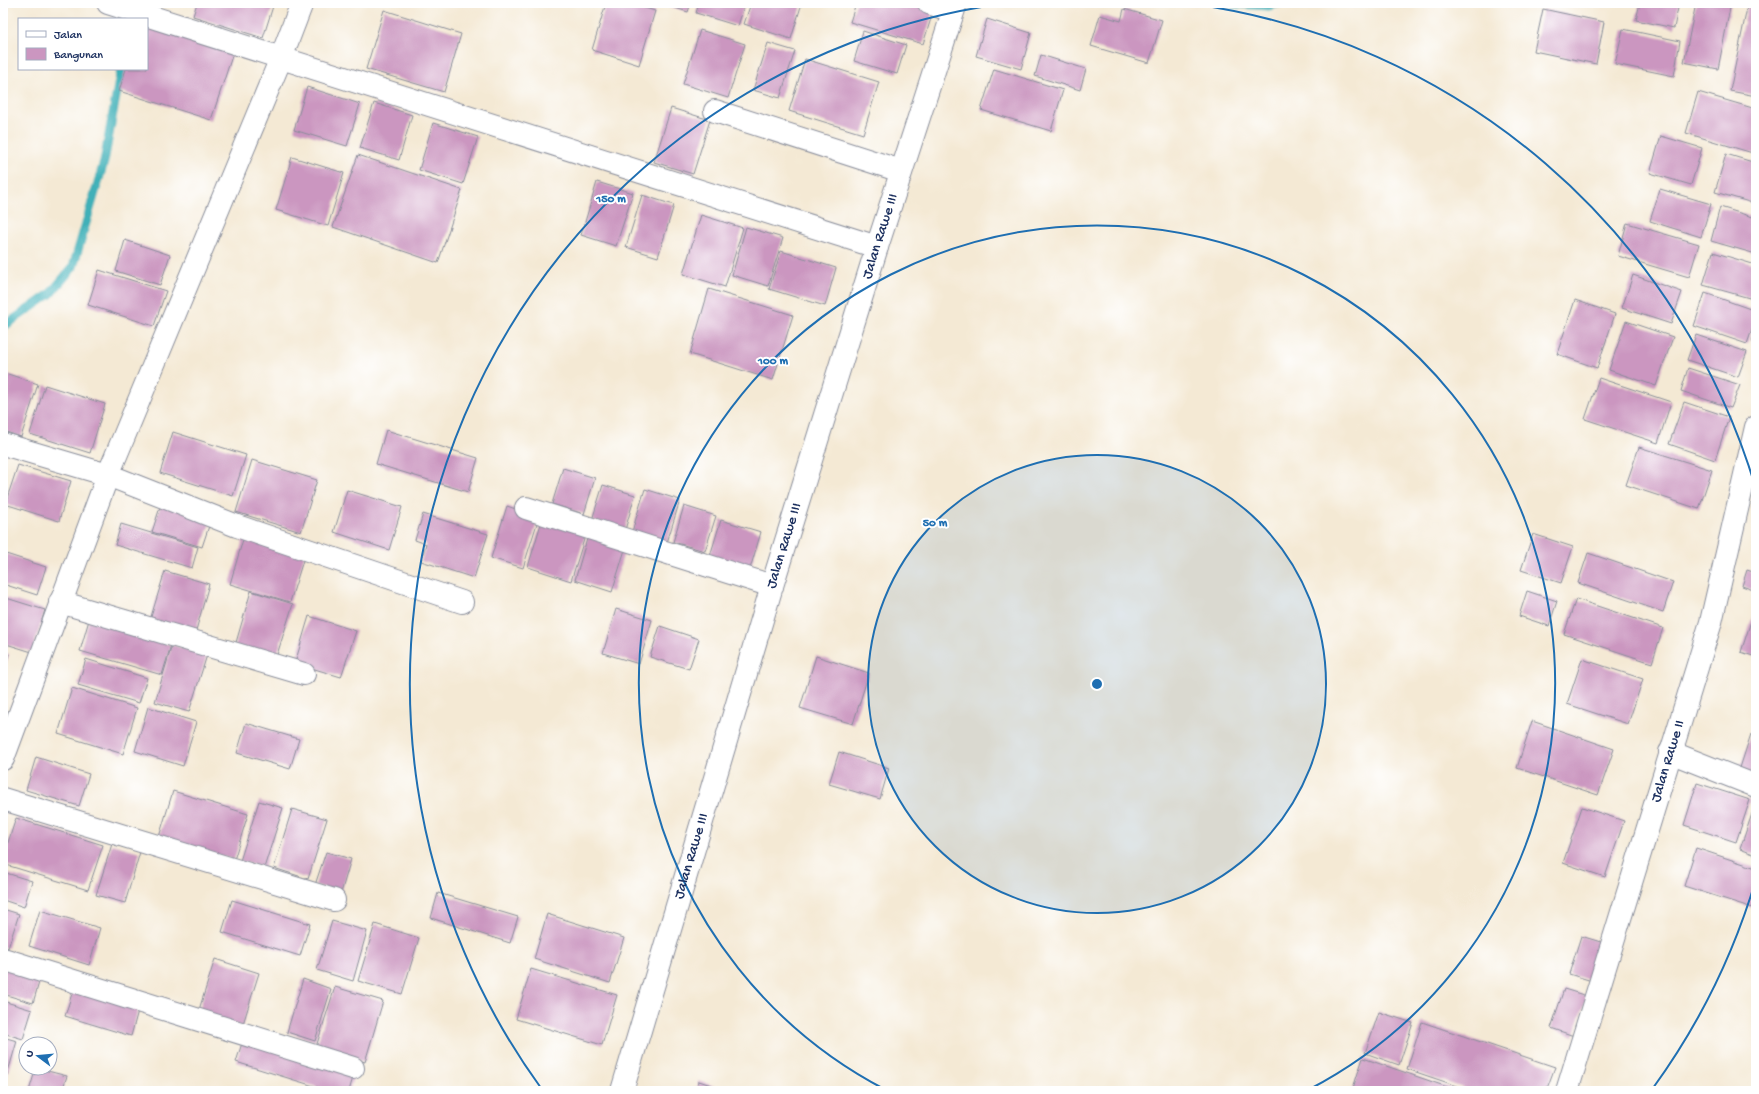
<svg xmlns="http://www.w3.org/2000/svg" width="1759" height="1094" viewBox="0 0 1759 1094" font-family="'Gochi Hand',sans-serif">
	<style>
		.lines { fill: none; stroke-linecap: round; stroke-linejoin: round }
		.stream { stroke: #40b0b8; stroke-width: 9 }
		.building { fill: #cb96c0 }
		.minor-casing { stroke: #888c99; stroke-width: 24 }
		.minor { stroke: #fff; stroke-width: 22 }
		.ring { fill: none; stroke: #1f6fb2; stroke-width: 2 }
		.labels { text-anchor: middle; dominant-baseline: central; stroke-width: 4; stroke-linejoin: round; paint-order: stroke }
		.street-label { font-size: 15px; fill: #1b2f5e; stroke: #fff }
		.centre { fill: #1f6fb2; stroke: #fff; stroke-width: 2 }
		.ring-label { font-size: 12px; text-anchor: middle; font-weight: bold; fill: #1f6fb2; stroke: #fff; stroke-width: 4; stroke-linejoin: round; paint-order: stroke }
	</style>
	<rect width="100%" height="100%" fill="#fff"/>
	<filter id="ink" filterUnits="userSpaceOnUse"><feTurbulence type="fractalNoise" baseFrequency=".025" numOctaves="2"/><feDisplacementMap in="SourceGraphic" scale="8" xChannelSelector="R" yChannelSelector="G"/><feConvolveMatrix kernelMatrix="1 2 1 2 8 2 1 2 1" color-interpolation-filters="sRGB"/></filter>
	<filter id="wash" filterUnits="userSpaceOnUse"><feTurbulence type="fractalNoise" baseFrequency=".012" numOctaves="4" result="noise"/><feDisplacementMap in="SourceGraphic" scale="16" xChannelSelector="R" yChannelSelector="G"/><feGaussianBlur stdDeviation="0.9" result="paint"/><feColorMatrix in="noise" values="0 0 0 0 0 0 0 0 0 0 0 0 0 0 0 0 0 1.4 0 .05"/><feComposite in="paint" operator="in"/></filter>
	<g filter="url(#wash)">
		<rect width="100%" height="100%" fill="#f4e9d4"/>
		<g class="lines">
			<!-- stream -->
			<g class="stream">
				<polyline points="1221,3 1269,6 1280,3"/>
				<polyline points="3,327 50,294 73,267 104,162 121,69"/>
			</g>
		</g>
		<g id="blocks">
			<!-- building -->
			<g class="building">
				<polygon points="197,3 274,3 263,38 193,16"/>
				<polygon points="606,3 628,3 655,11 639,65 592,50"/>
				<polygon points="662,3 691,3 688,12 662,4"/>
				<polygon points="699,3 745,3 738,26 696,13"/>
				<polygon points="751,3 802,3 791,39 744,24"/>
				<polygon points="856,3 905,3 933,12 923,44 850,22"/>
				<polygon points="1640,3 1679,3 1674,28 1636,20"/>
				<polygon points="1696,3 1731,3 1718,69 1684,62"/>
				<polygon points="1748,3 1756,3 1756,96 1730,91"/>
				<polygon points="1124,9 1162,20 1149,63 1091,46 1100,15 1121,21"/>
				<polygon points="1543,9 1604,22 1596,64 1534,51"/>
				<polygon points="384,10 461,34 444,92 366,69"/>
				<polygon points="987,19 1031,33 1021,69 976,56"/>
				<polygon points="147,23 234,50 211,120 119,91 126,69 147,69"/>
				<polygon points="1623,29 1680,41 1674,76 1615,64"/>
				<polygon points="700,30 745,44 728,98 683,84"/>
				<polygon points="863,31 906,45 897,74 854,61"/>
				<polygon points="768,43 795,51 780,98 753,90"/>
				<polygon points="1041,55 1086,69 1080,90 1035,76"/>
				<polygon points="805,59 879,82 863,134 789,111"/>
				<polygon points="994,69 1063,90 1051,131 981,110"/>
				<polygon points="307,87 360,104 347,146 294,130"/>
				<polygon points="1698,92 1756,109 1756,154 1686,133"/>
				<polygon points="374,103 412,115 399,160 360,148"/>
				<polygon points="671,108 710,120 693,174 654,162"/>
				<polygon points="433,123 478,137 463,184 419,170"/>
				<polygon points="1661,136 1702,148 1691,185 1650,173"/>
				<polygon points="1726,154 1756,163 1756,204 1715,192"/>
				<polygon points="358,155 462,190 438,263 333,227"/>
				<polygon points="292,157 344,173 328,226 276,210"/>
				<polygon points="597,182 633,193 616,246 581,235"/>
				<polygon points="1660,189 1711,204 1701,237 1650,221"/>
				<polygon points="642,195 674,205 658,257 626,247"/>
				<polygon points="1720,207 1756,218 1756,254 1711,241"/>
				<polygon points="701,215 743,228 725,287 683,274"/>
				<polygon points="1627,223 1699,244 1689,277 1618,256"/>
				<polygon points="746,227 783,238 768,286 732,275"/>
				<polygon points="125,240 170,255 160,285 116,271"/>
				<polygon points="781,251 836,268 825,306 769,289"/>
				<polygon points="1713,252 1756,265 1756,289 1753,299 1703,285"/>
				<polygon points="99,270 166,291 154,326 88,305"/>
				<polygon points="1633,275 1682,292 1671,324 1622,308"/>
				<polygon points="709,289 793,315 773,380 690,354"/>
				<polygon points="1705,293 1756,311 1756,318 1747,344 1694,326"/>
				<polygon points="1575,300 1615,314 1597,368 1557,354"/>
				<polygon points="1626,321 1673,337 1656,386 1609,370"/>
				<polygon points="1756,328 1756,343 1752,342"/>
				<polygon points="1696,335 1747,352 1738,377 1687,360"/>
				<polygon points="1688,368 1740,385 1731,408 1681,391"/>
				<polygon points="5,373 38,384 21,437 3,431 3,378"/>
				<polygon points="1599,378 1671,402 1658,443 1585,419"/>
				<polygon points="45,385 105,404 90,453 30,434"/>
				<polygon points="1684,402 1729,417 1715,460 1669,444"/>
				<polygon points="386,430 478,458 468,492 376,464"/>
				<polygon points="173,432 246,455 233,496 160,473"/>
				<polygon points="1639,447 1712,470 1699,509 1626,485"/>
				<polygon points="252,460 317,480 301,532 236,512"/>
				<polygon points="18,465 71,481 59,521 5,504"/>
				<polygon points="563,468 595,478 584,514 552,504"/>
				<polygon points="603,485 635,495 625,530 592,520"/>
				<polygon points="645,489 680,500 666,546 631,535"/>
				<polygon points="347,490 402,507 389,550 334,532"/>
				<polygon points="161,504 211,520 202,547 152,532"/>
				<polygon points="507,506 539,517 523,568 491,558"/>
				<polygon points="684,506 716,516 705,551 673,542"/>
				<polygon points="423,514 488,534 474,578 421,561 426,544 415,540"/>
				<polygon points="543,517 587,530 571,581 528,567"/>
				<polygon points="721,520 761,532 750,569 710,556"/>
				<polygon points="121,524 198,547 192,568 115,545"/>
				<polygon points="589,532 627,543 612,592 575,580"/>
				<polygon points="1533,534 1573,547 1561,583 1521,570"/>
				<polygon points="244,536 305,554 290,602 230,584"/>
				<polygon points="3,553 46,567 37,595 3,584"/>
				<polygon points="1588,553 1673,582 1663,612 1578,583"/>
				<polygon points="1747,570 1756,573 1756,591 1742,586"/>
				<polygon points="165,571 209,584 195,634 150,620"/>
				<polygon points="251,591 293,604 276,658 235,646"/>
				<polygon points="1527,591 1557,601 1549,626 1519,616"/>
				<polygon points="3,597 45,610 32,652 3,643"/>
				<polygon points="1576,599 1663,628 1652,663 1564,634"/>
				<polygon points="616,609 652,620 639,664 603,653"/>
				<polygon points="1754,612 1756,613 1756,657 1741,652"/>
				<polygon points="309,616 356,631 341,677 295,663"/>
				<polygon points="89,620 171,645 162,675 80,651"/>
				<polygon points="660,626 699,639 689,669 650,657"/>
				<polygon points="172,645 207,655 189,712 155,702"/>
				<polygon points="3,652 9,654 3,673"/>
				<polygon points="816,656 869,673 853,724 800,708"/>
				<polygon points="86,659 147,678 139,703 78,685"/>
				<polygon points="1582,659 1643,679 1628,724 1567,704"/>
				<polygon points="72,688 137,708 123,754 58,734"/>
				<polygon points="148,707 196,722 183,766 135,751"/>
				<polygon points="1532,721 1614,749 1598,795 1517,768"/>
				<polygon points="246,723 299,739 290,769 237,753"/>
				<polygon points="1751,734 1756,736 1756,780 1738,774"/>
				<polygon points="839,752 889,768 880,799 829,784"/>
				<polygon points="36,757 89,774 79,806 26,790"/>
				<polygon points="1697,783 1750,800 1736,842 1684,825"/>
				<polygon points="173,791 248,814 234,860 159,837"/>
				<polygon points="259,801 283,808 264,868 240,861"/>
				<polygon points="1755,805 1756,806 1756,855 1740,849"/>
				<polygon points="1582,807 1624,821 1605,877 1563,863"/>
				<polygon points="292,809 327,819 308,879 274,868"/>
				<polygon points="16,818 103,845 88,890 3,864 3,858"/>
				<polygon points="112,844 140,852 125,903 96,895"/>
				<polygon points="1696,848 1756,868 1756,909 1684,886"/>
				<polygon points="326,852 351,859 341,893 315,885"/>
				<polygon points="3,872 32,881 24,907 3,900"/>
				<polygon points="438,893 518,917 510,943 431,918"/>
				<polygon points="232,900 310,924 300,956 222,932"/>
				<polygon points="3,909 19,914 8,948 3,947"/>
				<polygon points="40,910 100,928 89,965 29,946"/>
				<polygon points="547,914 624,938 610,983 534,959"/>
				<polygon points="332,921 367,931 353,981 317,970"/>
				<polygon points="375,924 419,938 402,994 358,981"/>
				<polygon points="1581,936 1604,943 1592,981 1569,974"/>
				<polygon points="215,959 259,973 242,1027 198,1013"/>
				<polygon points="3,968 40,979 33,1003 3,994"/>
				<polygon points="531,969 617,995 602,1045 516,1019"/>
				<polygon points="303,979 331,989 315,1041 287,1032"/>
				<polygon points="74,987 139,1007 131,1036 65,1016"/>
				<polygon points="335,987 383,1001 365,1062 316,1047"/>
				<polygon points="1564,989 1587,996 1574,1036 1551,1028"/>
				<polygon points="3,1001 32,1010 23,1039 3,1033"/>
				<polygon points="1379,1012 1413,1023 1399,1065 1365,1053"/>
				<polygon points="1422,1022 1555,1067 1546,1091 1472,1091 1407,1069"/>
				<polygon points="3,1037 17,1041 5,1082 3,1081"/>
				<polygon points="243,1040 354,1074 349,1091 330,1091 236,1062"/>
				<polygon points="1363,1058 1459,1091 1352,1091"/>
				<polygon points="36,1068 67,1076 62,1091 29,1091"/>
				<polygon points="699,1081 729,1091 696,1091"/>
			</g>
		</g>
	</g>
	<g filter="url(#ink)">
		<use href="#blocks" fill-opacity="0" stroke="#888c99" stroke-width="1"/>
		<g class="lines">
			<!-- minor casing -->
			<g class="minor-casing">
				<g id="minor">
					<polyline points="108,3 877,247"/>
					<polyline points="929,3 953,11"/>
					<polyline points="715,111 901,171"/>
					<polyline points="3,444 108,475 237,526 462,602"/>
					<polyline points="526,508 772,586"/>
					<polyline points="60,602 304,674"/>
					<polyline points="1670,752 1756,786"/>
					<polyline points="3,759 108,475 281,58 302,3"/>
					<polyline points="3,799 334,900"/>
					<polyline points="3,959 353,1068"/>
					<path id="s1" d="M622,1091l150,-505 105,-339 79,-244"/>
					<path id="s2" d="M1567,1091l144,-469 45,-195"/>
				</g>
			</g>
			<!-- minor -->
			<use href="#minor" class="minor"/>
		</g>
	</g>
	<!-- distance rings -->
	<circle cx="1097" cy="684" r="229" fill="#1f6fb2" fill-opacity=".12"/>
	<g class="ring">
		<circle cx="1097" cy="684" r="229"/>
		<path d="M886 1090A458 458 0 1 1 1308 1090"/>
		<path d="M1756 879A687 687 0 0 1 1653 1088M541 1088A687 687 0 0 1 1001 4M1193 4A687 687 0 0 1 1756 489"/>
	</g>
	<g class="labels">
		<!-- street labels -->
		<g class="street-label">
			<text stroke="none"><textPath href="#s1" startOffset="893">Jalan Rawe III</textPath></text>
			<text stroke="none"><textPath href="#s1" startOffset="569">Jalan Rawe III</textPath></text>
			<text stroke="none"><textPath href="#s2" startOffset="345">Jalan Rawe II</textPath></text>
			<text stroke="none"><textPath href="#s1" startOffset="245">Jalan Rawe III</textPath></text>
		</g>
	</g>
	<circle cx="1097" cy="684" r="6" class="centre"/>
	<g class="ring-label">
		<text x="611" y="202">150 m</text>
		<text x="773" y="364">100 m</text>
		<text x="935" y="526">50 m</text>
	</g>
	<!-- margin -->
	<rect width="1759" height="1094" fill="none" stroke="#fff" stroke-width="16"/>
	<!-- legend -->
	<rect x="18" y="18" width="130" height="52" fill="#ffffff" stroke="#a4acbf"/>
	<rect x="26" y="31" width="20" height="6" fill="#ffffff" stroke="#a4acbf"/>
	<text x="54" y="38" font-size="12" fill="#1b2f5e">Jalan</text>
	<rect x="26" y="48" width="20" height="12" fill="#cb96c0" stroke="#a4acbf"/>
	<text x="54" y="58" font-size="12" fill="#1b2f5e">Bangunan</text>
	<!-- north arrow -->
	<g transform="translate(38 1056) rotate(286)"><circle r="19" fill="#ffffff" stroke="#a4acbf"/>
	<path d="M0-3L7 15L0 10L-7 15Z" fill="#1f6fb2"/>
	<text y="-6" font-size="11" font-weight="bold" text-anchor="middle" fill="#1b2f5e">U</text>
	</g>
</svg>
